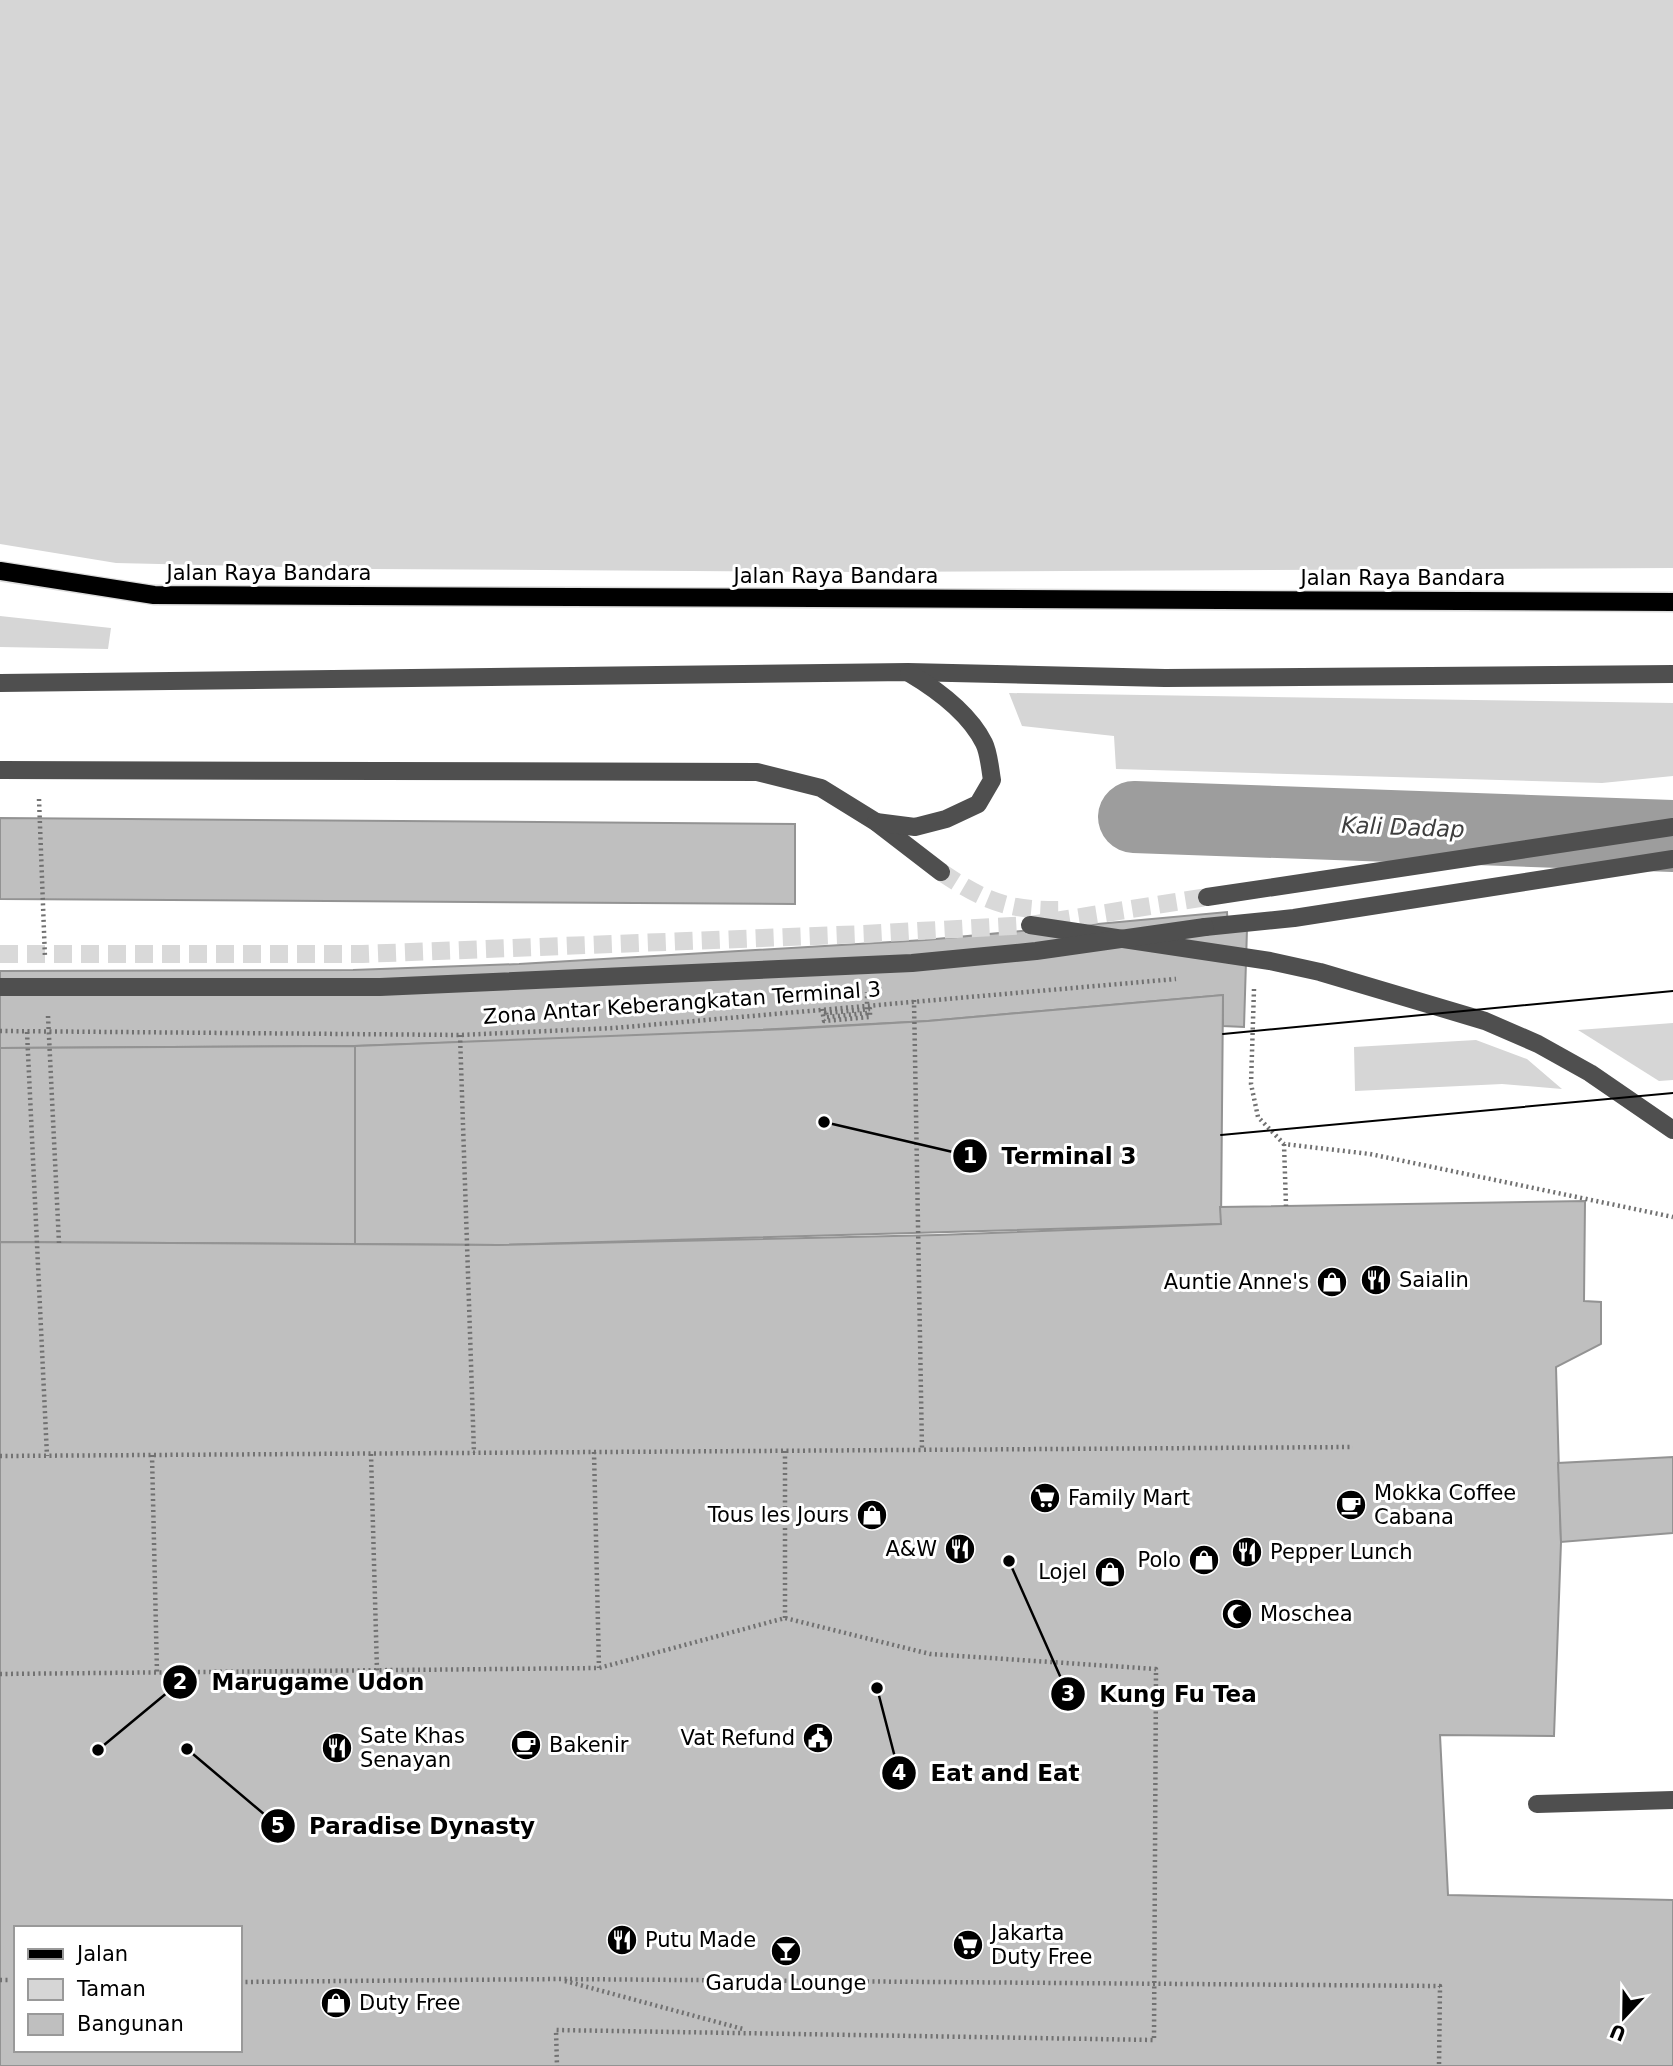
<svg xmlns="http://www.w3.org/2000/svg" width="1673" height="2066" viewBox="0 0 1673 2066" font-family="'DejaVu Sans',sans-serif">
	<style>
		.green { fill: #d6d6d6 }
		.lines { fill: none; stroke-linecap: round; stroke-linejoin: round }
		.river { stroke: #9d9d9d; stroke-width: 72 }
		.building { fill: #bfbfbf; stroke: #939393; stroke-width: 2; fill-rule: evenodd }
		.minor-tunnel { stroke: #d9d9d9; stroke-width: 18; stroke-dasharray: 18 9; stroke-linecap: butt }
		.major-casing { stroke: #dbdbdb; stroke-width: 21 }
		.path { stroke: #717171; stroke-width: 4.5; stroke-dasharray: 2 3.5; stroke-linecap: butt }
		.minor { stroke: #4f4f4f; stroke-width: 18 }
		.major { stroke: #000; stroke-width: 18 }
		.tram { stroke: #000; stroke-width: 2 }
		.path-bridge { stroke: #717171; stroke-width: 4.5; stroke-dasharray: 2 3.5; stroke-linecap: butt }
		.minor-bridge { stroke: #4f4f4f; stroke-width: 18 }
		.labels { text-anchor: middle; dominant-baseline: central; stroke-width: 6; stroke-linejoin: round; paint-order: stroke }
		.street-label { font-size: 21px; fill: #000; stroke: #fff }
		.poi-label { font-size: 21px; fill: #000; stroke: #fff; text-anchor: start }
		.water-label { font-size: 23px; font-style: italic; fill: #3e3e3e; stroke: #fff }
		.leader { fill: none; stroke: #000; stroke-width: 2.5 }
		.callout-dot { fill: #000; stroke: #fff; stroke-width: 2.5 }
		.mark-label { font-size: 21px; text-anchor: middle; font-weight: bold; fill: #fff }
		.callout-label { font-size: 23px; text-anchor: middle; font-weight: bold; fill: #000; stroke: #fff; stroke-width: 6; stroke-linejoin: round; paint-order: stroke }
	</style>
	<rect width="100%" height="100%" fill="#fff"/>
	<!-- green -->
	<g class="green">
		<polygon points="0,0 1673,0 1673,568 858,572 373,569 116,563 0,544"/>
		<polygon points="0,616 111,628 108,649 0,647"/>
		<polygon points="1009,693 1673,703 1673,776 1602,783 1116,769 1114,736 1022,726"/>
		<polygon points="1673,1023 1673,1080 1659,1081 1578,1030"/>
		<polygon points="1476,1040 1527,1059 1562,1089 1502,1084 1355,1091 1354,1047"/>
	</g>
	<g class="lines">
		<!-- river -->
		<polyline class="river" points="1134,817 1673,836"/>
	</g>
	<!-- building -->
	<g class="building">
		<polygon points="0,818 795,824 795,904 0,899"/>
		<polygon points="1227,912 1228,931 1247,929 1244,1027 1223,1026 1223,995 928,1021 643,1036 355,1046 0,1048 0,971 353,970 519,964 925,940"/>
		<polygon points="1223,995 1221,1224 498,1245 355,1244 355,1046 788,1029 928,1021"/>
		<polygon points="355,1046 355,1244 0,1242 0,1048"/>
		<path d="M1585,1201l-1,100 17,1v42l-45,23 5,175 -7,194 -114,-1 8,160 225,5v166h-1673v-824l498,3 440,-10 283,-11 -1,-17zM16,1928h224v122h-224z"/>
		<polygon points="1673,1457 1673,1533 1561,1542 1558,1463"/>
	</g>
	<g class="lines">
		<!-- minor-tunnel -->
		<g class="minor-tunnel">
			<path d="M941,872c45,30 68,39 123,38"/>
			<polyline points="0,954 362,954 864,934 1030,925 1207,897"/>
		</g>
		<!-- major casing -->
		<g class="major-casing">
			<polyline id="major" points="0,571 154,595 1673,602"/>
		</g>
		<!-- path -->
		<g class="path">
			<polyline points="39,799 45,958"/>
			<polyline points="1254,989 1251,1084 1258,1117 1284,1144 1370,1154 1673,1217"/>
			<polyline points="822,1009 824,1021 870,1017 870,1009 826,1013 827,1017"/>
			<polyline points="48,1016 59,1243"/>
			<polyline points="827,1017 867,1013 867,992"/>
			<polyline points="0,1031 460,1035 614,1028 1176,979"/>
			<polyline points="27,1032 47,1456"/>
			<polyline points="1284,1144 1286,1206"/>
			<polyline points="594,1452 599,1668"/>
			<polyline points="371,1454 377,1671"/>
			<polyline points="152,1455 157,1673"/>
			<polyline points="0,1456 1353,1447"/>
			<polyline points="785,1618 785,1451"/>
			<polyline points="0,1674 599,1668 785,1618 930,1654 1156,1669 1154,2040 556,2030 557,2066"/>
			<polyline points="0,1980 9,1980"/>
			<polyline points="565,1981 743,2029"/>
			<polyline points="240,1982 558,1979 1440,1986 1439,2066"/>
		</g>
		<!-- minor -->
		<g class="minor">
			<polyline points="0,683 908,672 1165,678 1673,674"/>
			<polyline points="0,770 757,772 821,788 876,822 941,872"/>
			<path d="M876,822l39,5 31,-8 32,-15 14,-24c-2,-11 -3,-27 -8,-37 -15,-30 -48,-54 -75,-70"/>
			<polyline points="1207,897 1673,827"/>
			<polyline points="1030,925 1270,961 1320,972 1485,1021 1538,1044 1590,1073 1673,1130"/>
			<polyline points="1205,927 1294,918 1673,859"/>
			<polyline points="1537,1804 1673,1800"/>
		</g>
		<!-- major -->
		<use href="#major" class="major"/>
		<!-- tram -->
		<g class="tram">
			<polyline points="1223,1034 1673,991"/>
			<polyline points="1221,1135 1673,1093"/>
		</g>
		<!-- path-bridge -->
		<g class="path-bridge">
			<polyline points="914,1000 922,1450"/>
			<polyline points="460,1035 474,1453"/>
		</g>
		<!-- minor-bridge -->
		<polyline class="minor-bridge" points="0,987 380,987 912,963 1036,951 1205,927"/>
	</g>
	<!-- icons -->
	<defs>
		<g id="restaurant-disc" transform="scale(1.575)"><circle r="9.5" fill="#000" stroke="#fff"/><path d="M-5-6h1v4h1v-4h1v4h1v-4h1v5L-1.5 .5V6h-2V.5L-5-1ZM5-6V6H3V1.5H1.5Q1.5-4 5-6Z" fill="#fff"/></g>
		<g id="shop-disc" transform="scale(1.575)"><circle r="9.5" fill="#000" stroke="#fff"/><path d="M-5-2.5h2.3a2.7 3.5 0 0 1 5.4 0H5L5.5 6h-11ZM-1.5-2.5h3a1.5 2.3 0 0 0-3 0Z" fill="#fff"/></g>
		<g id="supermarket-disc" transform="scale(1.575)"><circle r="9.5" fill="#000" stroke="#fff"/><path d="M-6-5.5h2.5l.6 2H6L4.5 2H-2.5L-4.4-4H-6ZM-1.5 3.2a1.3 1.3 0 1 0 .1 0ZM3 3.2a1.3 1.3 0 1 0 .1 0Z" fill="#fff"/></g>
		<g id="cafe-disc" transform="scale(1.575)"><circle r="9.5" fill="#000" stroke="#fff"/><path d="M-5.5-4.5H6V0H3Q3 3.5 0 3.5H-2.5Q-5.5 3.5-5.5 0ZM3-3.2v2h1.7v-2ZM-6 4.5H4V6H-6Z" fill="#fff"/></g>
		<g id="mosque-disc" transform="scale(1.575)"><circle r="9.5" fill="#000" stroke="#fff"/><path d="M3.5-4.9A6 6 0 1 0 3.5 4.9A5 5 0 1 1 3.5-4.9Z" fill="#fff"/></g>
		<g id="civic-disc" transform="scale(1.575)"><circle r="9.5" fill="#000" stroke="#fff"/><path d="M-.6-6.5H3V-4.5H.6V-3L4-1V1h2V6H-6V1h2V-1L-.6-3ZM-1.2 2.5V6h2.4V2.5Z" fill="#fff"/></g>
		<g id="bar-disc" transform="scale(1.575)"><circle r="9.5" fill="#000" stroke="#fff"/><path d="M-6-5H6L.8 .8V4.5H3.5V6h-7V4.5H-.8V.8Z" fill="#fff"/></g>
	</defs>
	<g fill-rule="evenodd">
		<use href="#restaurant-disc" x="1376" y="1280"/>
		<use href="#shop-disc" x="1332" y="1282"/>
		<use href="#supermarket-disc" x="1045" y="1498"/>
		<use href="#cafe-disc" x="1351" y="1505"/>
		<use href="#shop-disc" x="872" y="1515"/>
		<use href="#restaurant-disc" x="960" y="1549"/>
		<use href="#restaurant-disc" x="1247" y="1552"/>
		<use href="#shop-disc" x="1204" y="1560"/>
		<use href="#shop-disc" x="1110" y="1572"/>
		<use href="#mosque-disc" x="1237" y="1614"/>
		<use href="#civic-disc" x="818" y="1738"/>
		<use href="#cafe-disc" x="526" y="1745"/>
		<use href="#restaurant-disc" x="337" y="1748"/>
		<use href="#restaurant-disc" x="622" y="1940"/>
		<use href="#supermarket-disc" x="968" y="1945"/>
		<use href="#bar-disc" x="786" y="1951"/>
		<use href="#shop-disc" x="336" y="2003"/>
	</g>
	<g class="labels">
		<!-- street labels -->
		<g class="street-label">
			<text x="269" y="573">Jalan Raya Bandara</text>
			<text x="836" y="576">Jalan Raya Bandara</text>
			<text x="1403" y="578">Jalan Raya Bandara</text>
			<text transform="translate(682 1003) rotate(-4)">Zona Antar Keberangkatan Terminal 3</text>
		</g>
		<!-- poi labels -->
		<g class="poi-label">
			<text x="1399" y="1280">Saialin</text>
			<text x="1309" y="1282" text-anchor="end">Auntie Anne's</text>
			<text x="1374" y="1493">Mokka Coffee<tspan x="1374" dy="24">Cabana</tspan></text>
			<text x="1068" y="1498">Family Mart</text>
			<text x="849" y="1515" text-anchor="end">Tous les Jours</text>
			<text x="937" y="1549" text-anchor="end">A&amp;W</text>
			<text x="1270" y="1552">Pepper Lunch</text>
			<text x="1181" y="1560" text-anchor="end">Polo</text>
			<text x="1087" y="1572" text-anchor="end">Lojel</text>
			<text x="1260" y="1614">Moschea</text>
			<text x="360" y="1736">Sate Khas<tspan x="360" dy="24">Senayan</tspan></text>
			<text x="795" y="1738" text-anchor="end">Vat Refund</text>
			<text x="549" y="1745">Bakenir</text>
			<text x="991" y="1933">Jakarta<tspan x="991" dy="24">Duty Free</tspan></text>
			<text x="645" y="1940">Putu Made</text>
			<text x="786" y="1983" text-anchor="middle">Garuda Lounge</text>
			<text x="359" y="2003">Duty Free</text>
		</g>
		<!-- water labels -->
		<g class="water-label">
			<text transform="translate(1403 827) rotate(2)">Kali Dadap</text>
		</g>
	</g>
	<!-- callouts -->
	<path class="leader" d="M824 1122L970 1156M98 1750L180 1682M1009 1561L1068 1694M877 1688L899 1773M187 1749L278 1826"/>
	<g class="callout-dot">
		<circle cx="824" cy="1122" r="7"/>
		<circle cx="98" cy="1750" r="7"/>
		<circle cx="1009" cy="1561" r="7"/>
		<circle cx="877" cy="1688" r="7"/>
		<circle cx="187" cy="1749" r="7"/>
		<circle cx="970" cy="1156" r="18"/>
		<circle cx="180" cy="1682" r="18"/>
		<circle cx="1068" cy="1694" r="18"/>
		<circle cx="899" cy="1773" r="18"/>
		<circle cx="278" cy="1826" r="18"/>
	</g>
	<g class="mark-label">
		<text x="970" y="1163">1</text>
		<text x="180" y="1689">2</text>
		<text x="1068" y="1701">3</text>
		<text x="899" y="1780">4</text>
		<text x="278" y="1833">5</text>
	</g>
	<g class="callout-label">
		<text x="1069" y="1164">Terminal 3</text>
		<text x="318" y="1690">Marugame Udon</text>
		<text x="1178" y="1702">Kung Fu Tea</text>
		<text x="1005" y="1781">Eat and Eat</text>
		<text x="422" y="1834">Paradise Dynasty</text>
	</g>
	<!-- legend -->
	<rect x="14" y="1926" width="228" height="126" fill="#ffffff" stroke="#999999" stroke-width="2"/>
	<rect x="28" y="1949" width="35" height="10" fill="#000000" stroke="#999999" stroke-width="2"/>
	<text x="77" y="1961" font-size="21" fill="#000000">Jalan</text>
	<rect x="28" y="1979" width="35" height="21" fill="#d6d6d6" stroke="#999999" stroke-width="2"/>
	<text x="77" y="1996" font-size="21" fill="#000000">Taman</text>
	<rect x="28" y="2014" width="35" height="21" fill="#bfbfbf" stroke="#999999" stroke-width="2"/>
	<text x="77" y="2031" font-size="21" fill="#000000">Bangunan</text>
	<!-- north arrow -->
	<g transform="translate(1624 2017) rotate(202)" stroke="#ffffff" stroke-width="5" paint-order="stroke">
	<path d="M0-5L12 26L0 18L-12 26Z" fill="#000000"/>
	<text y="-10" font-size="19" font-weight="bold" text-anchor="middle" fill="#000000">U</text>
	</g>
</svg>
